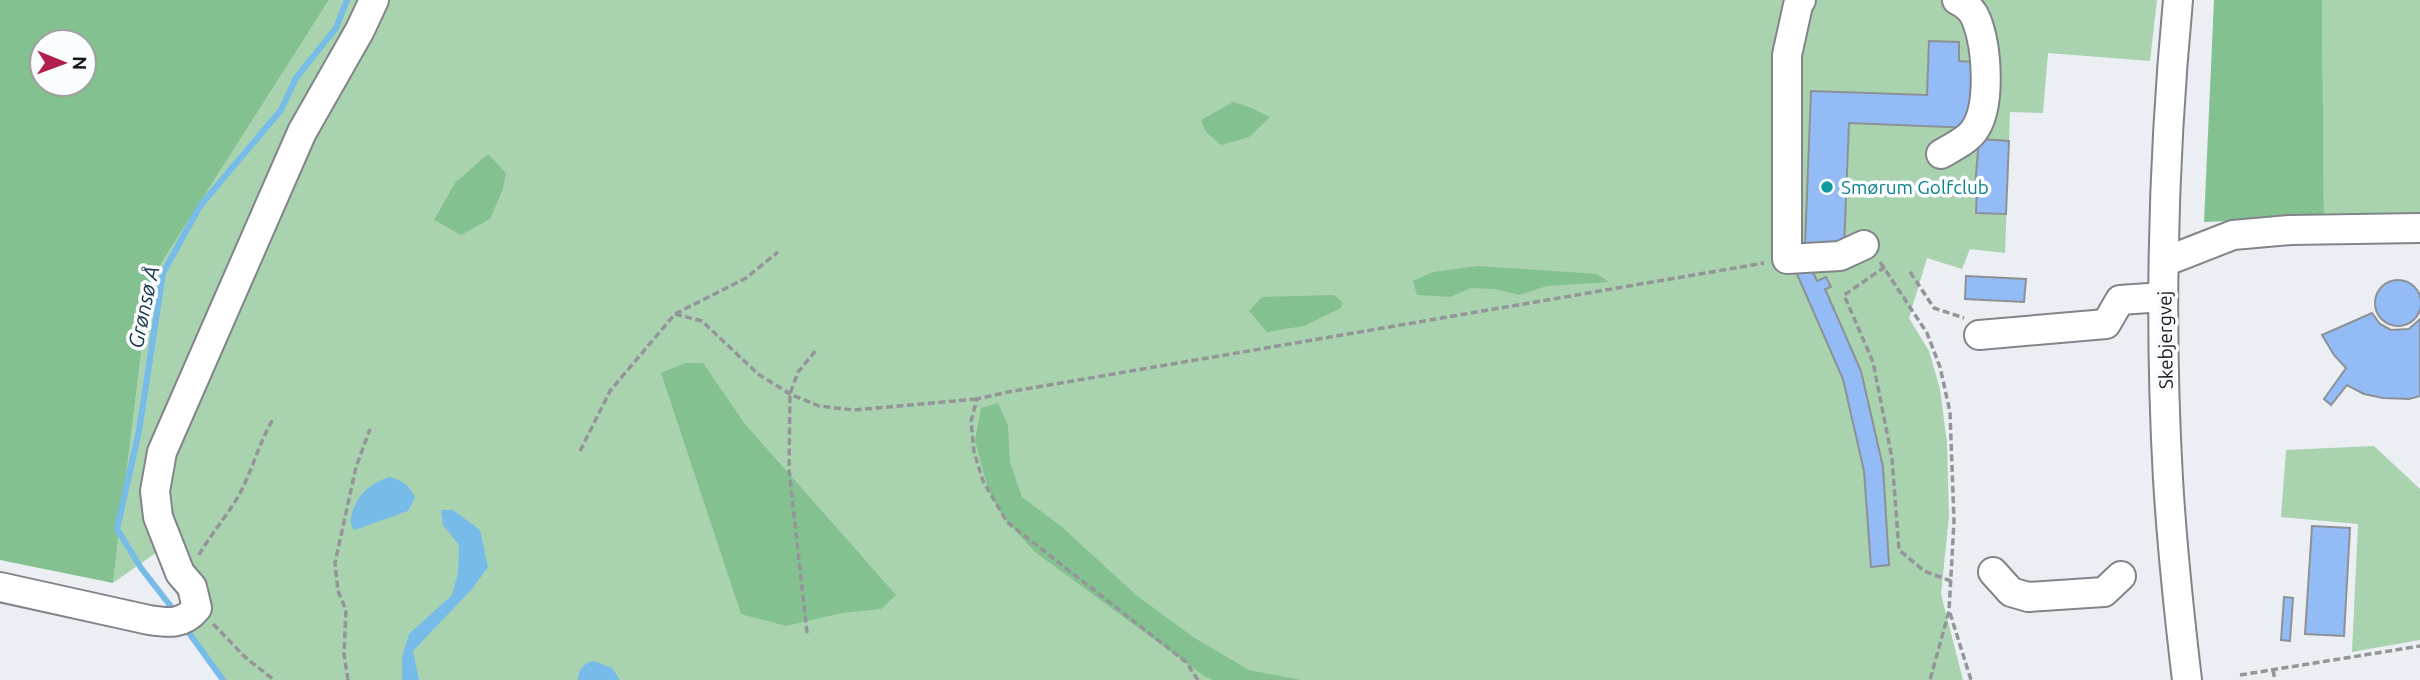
<svg xmlns="http://www.w3.org/2000/svg" width="2420" height="680" viewBox="0 0 2420 680" font-family="Ubuntu,sans-serif">
	<style>
		.green { fill: #a9d2af }
		.forest { fill: #84c190; fill-rule: evenodd }
		.water { fill: #77bbe8 }
		.lines { fill: none; stroke-linecap: round; stroke-linejoin: round }
		.stream { stroke: #77bbe8; stroke-width: 6 }
		.building { fill: #93bbf6; stroke: #8d9195; stroke-width: 2 }
		.minor-casing { stroke: #818589; stroke-width: 32 }
		.path { stroke: #939599; stroke-width: 3.5; stroke-dasharray: 7 3.5; stroke-linecap: butt }
		.minor { stroke: #fff; stroke-width: 28 }
		.culture-dot { fill: #0f9aa8; stroke: #fafcfe; stroke-width: 2.5 }
		.labels { text-anchor: middle; dominant-baseline: central; stroke-width: 7; stroke-linejoin: round; paint-order: stroke }
		.culture-label { font-size: 19px; fill: #0d838f; stroke: #fafcfe; text-anchor: start }
		.street-label { font-size: 19px; fill: #161719; stroke: #fafcfe }
		.water-label { font-size: 21px; font-style: italic; fill: #183649; stroke: #fafcfe }
	</style>
	<rect width="100%" height="100%" fill="#ebeff4"/>
	<!-- green -->
	<g class="green">
		<polygon points="329,0 2157,0 2150,61 2048,53 2043,113 2010,112 2005,253 1970,249 1962,269 1927,258 1909,318 1929,351 1940,389 1947,443 1949,516 1941,594 1963,680 223,680 196,644 160,550 113,583 150,281"/>
		<polygon points="2322,0 2420,0 2420,216 2324,217"/>
		<polygon points="2374,446 2420,489 2420,640 2352,652 2358,524 2281,517 2286,450"/>
	</g>
	<!-- forest -->
	<g class="forest">
		<path d="M0,0h329l-179,281 -37,302 -113,-23zM42,42h42v42h-42z"/>
		<polygon points="2214,0 2322,0 2324,217 2204,222"/>
		<polygon points="1233,102 1249,107 1270,117 1249,137 1221,145 1206,132 1201,120"/>
		<polygon points="488,154 506,173 503,189 490,219 461,235 434,220 455,183"/>
		<polygon points="1478,266 1597,274 1609,282 1547,286 1519,295 1495,289 1470,288 1451,297 1417,295 1413,281 1433,272"/>
		<polygon points="1334,295 1342,302 1341,308 1304,326 1267,332 1249,311 1262,297"/>
		<polygon points="685,363 703,363 745,424 896,595 881,609 842,613 786,626 741,614 661,373"/>
		<polygon points="998,403 1008,426 1010,462 1022,497 1062,527 1136,595 1193,637 1249,670 1301,680 1213,680 1204,676 1035,552 1003,517 988,489 975,441 981,408"/>
	</g>
	<!-- water -->
	<g class="water">
		<path d="M389,477c14,3 21,9 26,21l-7,13 -54,19c-4,-6 -4,-10 -2,-17 6,-20 18,-29 37,-36z"/>
		<polygon points="441,510 453,510 480,530 488,567 472,589 413,651 419,680 402,680 402,657 409,634 452,595 458,573 459,545 443,525"/>
		<path d="M594,661l18,7 8,12h-42c0,-11 6,-17 16,-19z"/>
	</g>
	<g class="lines">
		<!-- stream -->
		<g class="stream">
			<polyline points="176,613 141,568 117,529 139,431 163,273 200,206 281,110 296,78 336,28 347,0"/>
			<polyline points="189,633 223,680"/>
		</g>
	</g>
	<!-- building -->
	<g class="building">
		<polygon points="1929,41 1959,42 1959,61 1974,62 1972,128 1849,123 1844,248 1805,246 1811,91 1927,95"/>
		<polygon points="1979,139 2009,141 2006,214 1976,213 1977,187 1975,187"/>
		<polygon points="1807,259 1817,281 1826,277 1831,287 1825,289 1861,371 1883,467 1889,565 1871,567 1864,471 1843,379 1793,265"/>
		<polygon points="1966,276 2026,279 2024,302 1965,299"/>
		<circle cx="2398" cy="303" r="23"/>
		<polygon points="2372,313 2380,324 2391,330 2409,329 2420,319 2420,396 2409,399 2383,398 2364,394 2347,385 2331,405 2324,399 2346,368 2334,355 2322,335"/>
		<polygon points="2312,526 2350,528 2344,636 2305,634"/>
		<polygon points="2284,597 2293,598 2290,641 2281,640"/>
	</g>
	<g class="lines">
		<!-- minor casing -->
		<g class="minor-casing">
			<g id="minor">
				<polyline points="1801,0 1798,5 1787,55 1787,259 1840,256 1864,245"/>
				<path d="M2178,0c-15,159 -19,319 -10,479 4,67 11,134 19,201"/>
				<path d="M1941,154c10,-6 25,-13 32,-22 19,-24 14,-86 3,-113 -3,-8 -11,-15 -19,-19"/>
				<polyline points="2164,262 2233,235 2290,230 2420,228"/>
				<polyline points="1979,335 2106,324 2120,300 2163,297"/>
				<polyline points="1993,572 2011,592 2028,597 2104,592 2121,576"/>
				<path d="M0,587l149,33c20,3 34,5 48,-12l-5,-21 -12,-14 -22,-56 -3,-26 7,-39 140,-320 58,-102 14,-30"/>
			</g>
		</g>
		<!-- path -->
		<g class="path">
			<polyline points="1880,262 1927,333 1940,367 1950,412 1954,521 1949,611 1930,680"/>
			<polyline points="1885,267 1844,295 1873,362 1892,458 1899,550 1924,571 1951,581"/>
			<polyline points="1910,272 1934,308 1964,318"/>
			<polyline points="675,314 702,321 758,374 790,394 819,406 854,410 977,399"/>
			<polyline points="580,451 610,391 675,314 746,278 778,252"/>
			<path d="M199,555c12,-21 28,-39 40,-60 13,-24 20,-52 34,-76"/>
			<polyline points="1950,613 1971,680"/>
			<polyline points="213,624 246,658 274,680"/>
			<polyline points="807,633 789,469 790,394 798,372 817,349"/>
			<polyline points="2273,670 2275,680"/>
			<polyline points="2240,675 2420,646"/>
			<polyline points="348,680 344,654 346,610 338,591 335,563 356,467 370,429"/>
			<polyline points="1198,680 1186,662 1007,522 983,481 974,452 971,421 977,399 1008,392 1764,263"/>
		</g>
		<!-- minor -->
		<use href="#minor" class="minor"/>
	</g>
	<!-- markers -->
	<circle class="culture-dot" cx="1827" cy="187" r="7"/>
	<g class="labels">
		<!-- culture labels -->
		<g class="culture-label">
			<text x="1841" y="187">Smørum Golfclub</text>
		</g>
		<!-- street labels -->
		<g class="street-label">
			<text transform="translate(2165 340) rotate(-91)">Skebjergvej</text>
		</g>
		<!-- water labels -->
		<g class="water-label">
			<text transform="translate(143 307) rotate(-78)">Grønsø Å</text>
		</g>
	</g>
	<!-- north arrow -->
	<g transform="translate(63 63) rotate(91)"><circle r="33" fill="#fafcfe" stroke="#9fa0a2" stroke-width="2"/>
	<path d="M0-5L12 26L0 18L-12 26Z" fill="#b11f4c"/>
	<text y="-10" font-size="19" font-weight="bold" text-anchor="middle" fill="#161719">N</text>
	</g>
</svg>
